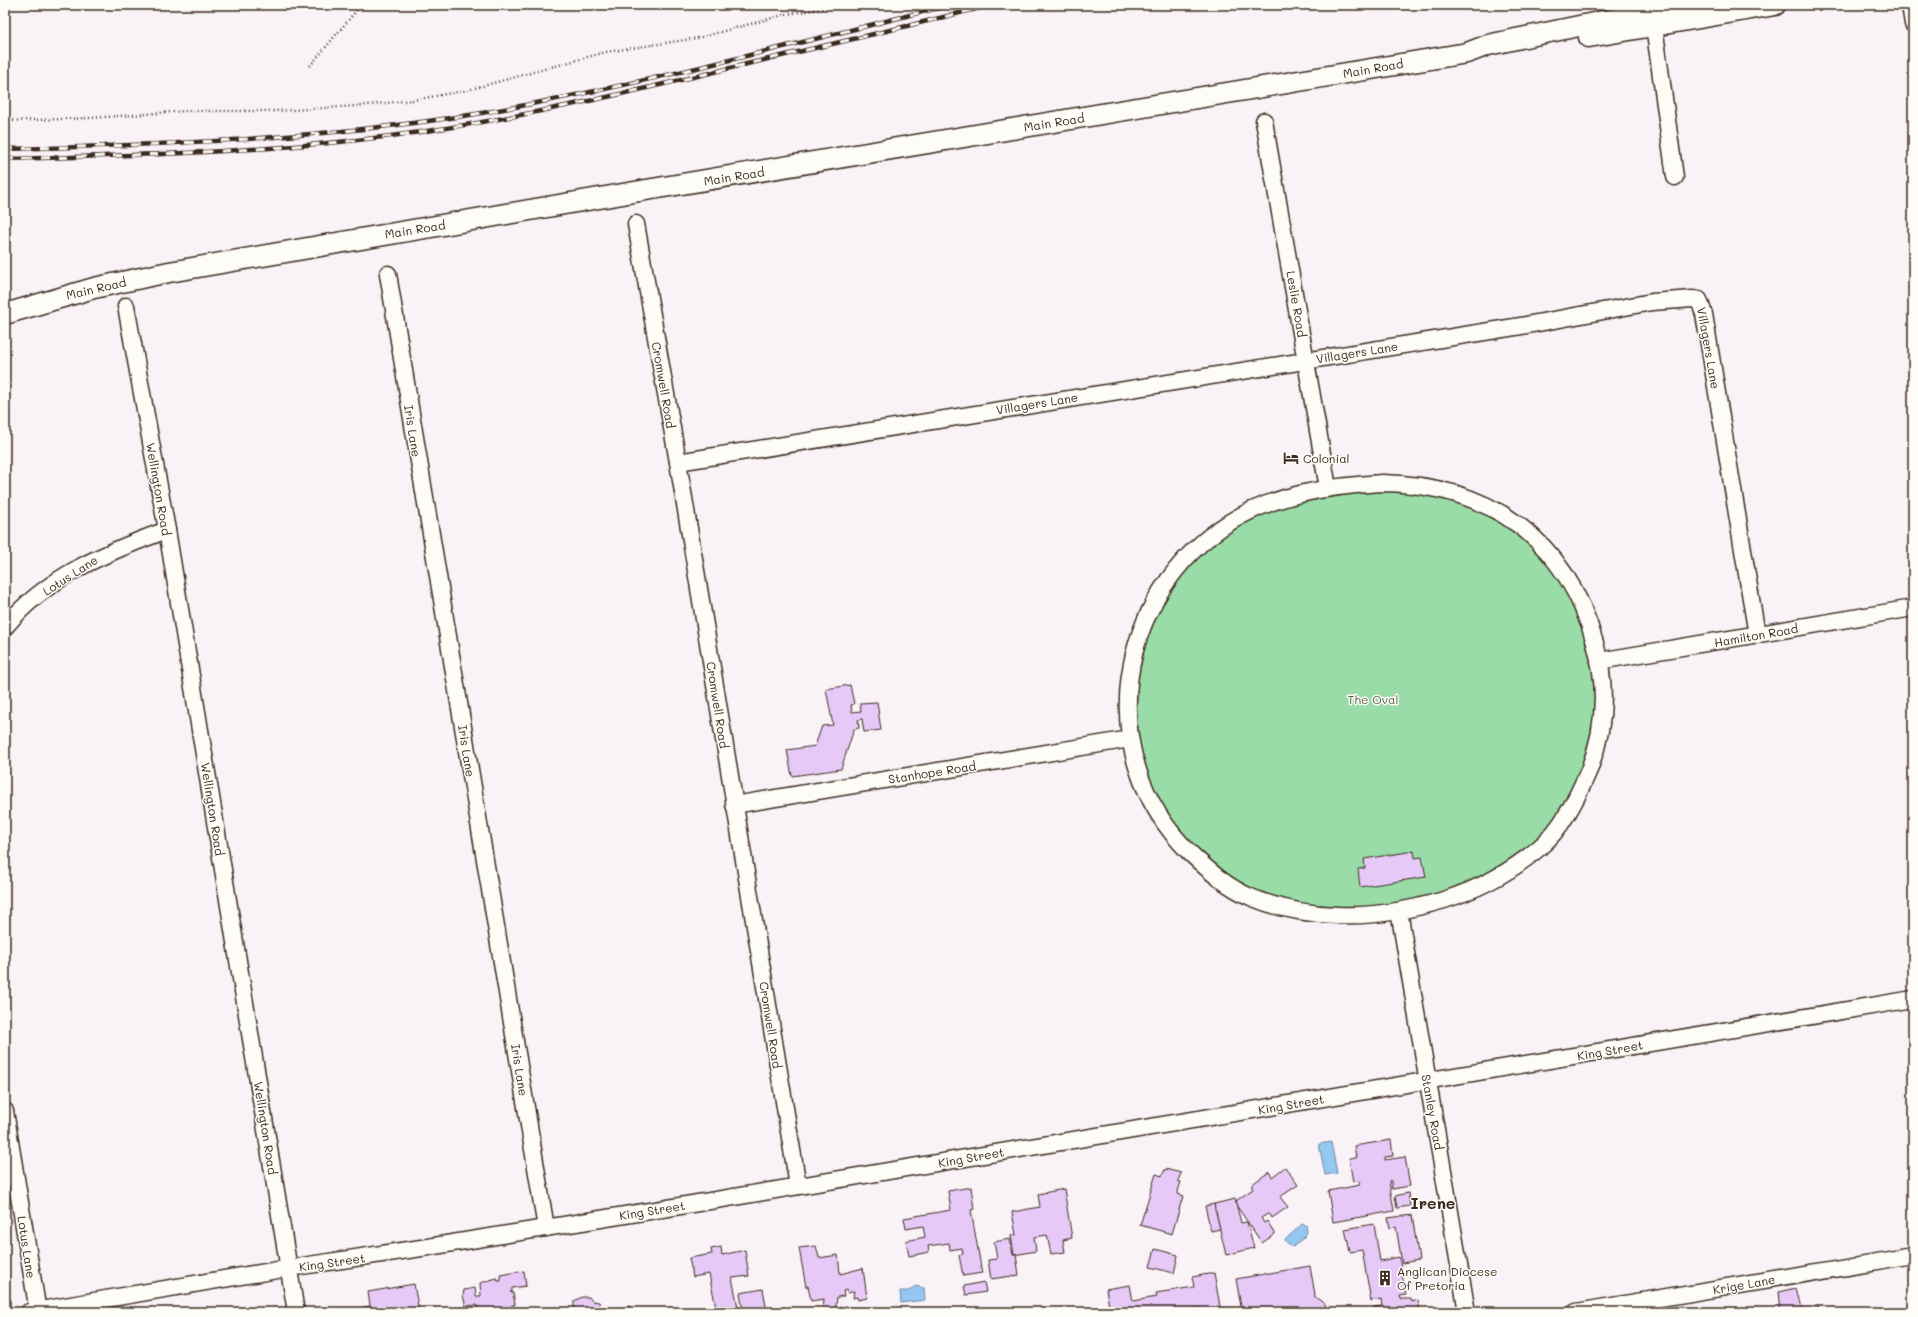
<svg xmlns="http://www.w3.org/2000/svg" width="1918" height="1317" viewBox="0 0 1918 1317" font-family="Mali,sans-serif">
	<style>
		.green { fill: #99dca7; stroke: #6a8362 }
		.water { fill: #94c8f2; stroke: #70899d }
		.building { fill: #e7c9f7; stroke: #3b2a1e }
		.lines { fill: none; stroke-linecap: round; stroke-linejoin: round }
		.minor-casing { stroke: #3b2a1e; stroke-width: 19 }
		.major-casing { stroke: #3b2a1e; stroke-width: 23 }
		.path { stroke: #3b2a1e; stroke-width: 2.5; stroke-dasharray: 1 3; stroke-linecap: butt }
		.minor { stroke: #fdfcf7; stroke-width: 16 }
		.major { stroke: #fdfcf7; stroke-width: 20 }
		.rail-casing { stroke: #3b2a1e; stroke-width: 4.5 }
		.rail { stroke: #fdfcf7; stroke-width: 3; stroke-dasharray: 9; stroke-linecap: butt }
		.labels { text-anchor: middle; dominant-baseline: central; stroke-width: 3; stroke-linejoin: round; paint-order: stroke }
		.street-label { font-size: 12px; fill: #3b2a1e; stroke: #fdfcf7 }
		.poi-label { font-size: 12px; fill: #3b2a1e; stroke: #fdfcf7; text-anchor: start }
		.park-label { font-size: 12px; fill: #575f47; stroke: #fdfcf7 }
		.district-label { font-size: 16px; font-weight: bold; fill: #3b2a1e; stroke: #fdfcf7 }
	</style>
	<rect width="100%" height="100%" fill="#f9f2f7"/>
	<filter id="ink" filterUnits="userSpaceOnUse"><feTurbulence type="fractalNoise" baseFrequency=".025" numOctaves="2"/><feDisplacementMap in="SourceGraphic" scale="8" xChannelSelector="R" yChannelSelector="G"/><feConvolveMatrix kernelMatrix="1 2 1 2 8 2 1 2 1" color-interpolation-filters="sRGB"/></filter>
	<g filter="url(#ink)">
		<!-- green -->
		<polygon class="green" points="1334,488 1449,493 1546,549 1601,660 1599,758 1543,849 1482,887 1361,915 1246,896 1176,831 1152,787 1137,738 1137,684 1149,629 1170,588 1206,546 1244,523 1296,501"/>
		<!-- water -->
		<g class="water">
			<polygon points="1331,1142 1337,1173 1325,1175 1319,1144"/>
			<polygon points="1302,1224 1306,1225 1307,1232 1304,1237 1293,1247 1289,1245 1285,1240"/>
			<polygon points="915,1286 924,1288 925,1300 901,1303 900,1291 909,1291"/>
		</g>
		<!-- building -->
		<g class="building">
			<polygon points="850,685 854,704 851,705 852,712 861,711 860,703 877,702 881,730 864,732 862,719 858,720 859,728 854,729 841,769 792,776 787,750 815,746 822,726 833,725 826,689"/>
			<polygon points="1414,851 1415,858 1422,857 1426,877 1360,887 1358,869 1365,868 1364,859"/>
			<polygon points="1391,1140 1393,1156 1385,1157 1385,1160 1405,1157 1410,1186 1392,1189 1391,1181 1389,1181 1394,1211 1333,1222 1328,1191 1360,1185 1359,1181 1353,1182 1349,1158 1356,1157 1354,1146"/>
			<polygon points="1285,1167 1298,1185 1280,1197 1288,1207 1272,1218 1269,1213 1261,1218 1264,1223 1267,1221 1275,1234 1262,1243 1236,1205 1237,1200 1253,1189 1251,1185 1269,1172 1272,1177"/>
			<polygon points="1165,1169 1181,1173 1178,1181 1181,1182 1177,1194 1183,1196 1172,1234 1140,1225 1156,1174 1162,1176"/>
			<polygon points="971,1187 974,1209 971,1210 982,1273 963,1276 959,1255 963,1254 962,1248 950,1250 949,1243 928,1246 929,1252 909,1256 906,1241 925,1237 923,1226 906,1229 904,1218 951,1210 948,1191"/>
			<polygon points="1064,1189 1072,1238 1063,1240 1065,1252 1051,1254 1047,1235 1034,1237 1036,1251 1014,1255 1011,1235 1016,1235 1012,1212 1040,1207 1038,1194"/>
			<polygon points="1408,1193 1410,1206 1397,1208 1395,1196"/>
			<polygon points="1235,1199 1241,1223 1247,1222 1254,1248 1226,1255 1214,1204"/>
			<polygon points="1214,1204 1220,1229 1211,1231 1205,1206"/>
			<polygon points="1412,1215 1419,1260 1402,1263 1396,1227 1390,1228 1388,1218"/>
			<polygon points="1374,1224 1380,1261 1399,1257 1406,1295 1400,1296 1401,1299 1411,1299 1412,1302 1418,1300 1420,1312 1375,1312 1374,1307 1382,1306 1381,1299 1371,1301 1362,1250 1350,1252 1345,1229"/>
			<polygon points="1010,1239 1013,1255 1016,1255 1019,1275 991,1279 988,1260 997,1259 994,1242"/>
			<polygon points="816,1246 819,1258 838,1255 840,1274 863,1268 867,1298 858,1300 857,1297 853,1298 854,1291 848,1293 847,1289 843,1291 844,1296 837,1297 835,1312 823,1312 824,1299 811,1301 808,1286 806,1287 799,1248"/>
			<polygon points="721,1247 722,1255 745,1250 749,1276 732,1278 739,1312 717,1312 709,1274 693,1277 689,1258 712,1254 711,1249"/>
			<polygon points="1155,1249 1178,1255 1174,1273 1150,1267"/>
			<polygon points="1310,1266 1315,1295 1314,1296 1326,1305 1322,1309 1326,1312 1242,1312 1236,1279"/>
			<polygon points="524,1271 526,1286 512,1288 512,1292 510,1292 513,1293 515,1305 512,1305 512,1308 496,1312 478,1312 477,1305 466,1306 463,1296 464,1290 475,1288 476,1296 481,1296 480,1283 497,1278 498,1281 501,1281 500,1275"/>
			<polygon points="1214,1273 1221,1312 1199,1312 1198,1308 1187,1310 1188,1312 1110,1312 1106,1289 1130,1285 1133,1301 1157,1297 1156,1293 1194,1287 1192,1277"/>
			<polygon points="984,1282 986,1292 966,1295 964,1286"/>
			<polygon points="414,1284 419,1312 360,1312 360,1308 370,1306 368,1292"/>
			<polygon points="763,1289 767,1312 743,1312 740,1293"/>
			<polygon points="1795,1290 1801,1311 1820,1308 1820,1312 1779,1312 1777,1294"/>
			<polygon points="582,1297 589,1297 592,1301 599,1302 601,1312 574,1312 574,1301"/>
			<polygon points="630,1306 631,1312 602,1312 602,1311"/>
			<polygon points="1913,1309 1913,1312 1902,1312"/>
		</g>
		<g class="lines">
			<!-- minor casing -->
			<g class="minor-casing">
				<g id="minor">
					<polyline points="1910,5 1913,24"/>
					<polyline points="1654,26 1675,177"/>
					<polyline points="1264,121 1328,488"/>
					<polyline points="636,224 678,462 798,1186"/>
					<polyline points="388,274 546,1228"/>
					<polyline points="126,306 167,530 296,1312"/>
					<polyline points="678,462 1521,326 1652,302 1693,299 1699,300 1704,314 1757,635"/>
					<path d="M1382,483c107,2 184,55 213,160 12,42 10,86 -6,127 -12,28 -27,59 -50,78 -28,24 -60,41 -95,52 -34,10 -71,17 -107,15 -29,-1 -57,-6 -84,-17 -25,-10 -45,-28 -64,-46 -98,-97 -74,-258 41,-330 45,-28 101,-36 152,-39z"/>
					<path d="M5,627c42,-51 102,-75 162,-97"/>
					<polyline points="1599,661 1913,608"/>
					<polyline points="734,805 1130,739"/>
					<polyline points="1399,911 1467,1312"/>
					<polyline points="5,1111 38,1312"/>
					<polyline points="29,1312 289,1268 428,1247 674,1207 1913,999"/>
					<polyline points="1576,1312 1913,1256"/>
				</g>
			</g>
			<!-- major casing -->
			<g class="major-casing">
				<g id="major">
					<polyline points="1589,37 1775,5"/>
					<polyline points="5,314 94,288 169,272 640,191 1467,53 1488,45 1516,39 1681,5"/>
				</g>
			</g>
			<!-- path -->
			<g class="path">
				<polyline points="310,66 361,5"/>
				<polyline points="5,121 91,118 186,111 275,111 358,106 414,100 468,90 606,52 698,38 787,14 846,5"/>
			</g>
			<!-- minor -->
			<use href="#minor" class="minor"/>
			<!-- major -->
			<use href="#major" class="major"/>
			<!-- rail casing -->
			<g class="rail-casing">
				<g id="rail">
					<path d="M5,149c157,-4 315,-10 471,-35 159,-27 317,-70 474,-109"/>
					<path d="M5,159c141,-4 282,-7 422,-28 108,-16 214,-41 320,-67 81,-19 163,-38 244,-59"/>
				</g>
			</g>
			<!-- rail -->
			<use href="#rail" class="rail"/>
		</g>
	</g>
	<!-- icons -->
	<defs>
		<g id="hotel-bare" transform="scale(1.2)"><path d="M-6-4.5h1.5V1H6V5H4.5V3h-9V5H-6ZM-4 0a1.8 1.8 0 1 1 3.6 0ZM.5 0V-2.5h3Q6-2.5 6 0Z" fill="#3b2a1e" stroke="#fdfcf7" stroke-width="2.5" paint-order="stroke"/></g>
		<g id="building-bare" transform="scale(1.2)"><path d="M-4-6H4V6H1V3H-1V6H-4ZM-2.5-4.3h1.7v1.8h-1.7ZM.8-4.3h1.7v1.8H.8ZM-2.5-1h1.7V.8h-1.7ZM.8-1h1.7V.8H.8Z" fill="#3b2a1e" stroke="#fdfcf7" stroke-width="2.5" paint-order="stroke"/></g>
	</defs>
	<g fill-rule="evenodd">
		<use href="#hotel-bare" x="1291" y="458"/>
		<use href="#building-bare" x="1385" y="1278"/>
	</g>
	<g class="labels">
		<!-- street labels -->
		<g class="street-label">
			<text transform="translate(1373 68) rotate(-10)">Main Road</text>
			<text transform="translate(1054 122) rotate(-9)">Main Road</text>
			<text transform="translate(734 176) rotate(-9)">Main Road</text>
			<text transform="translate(415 229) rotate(-9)">Main Road</text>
			<text transform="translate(96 288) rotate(-13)">Main Road</text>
			<text transform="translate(1297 304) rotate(80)">Leslie Road</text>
			<text transform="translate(1709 348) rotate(80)">Villagers Lane</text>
			<text transform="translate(1357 352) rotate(-9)">Villagers Lane</text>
			<text transform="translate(664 385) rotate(80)">Cromwell Road</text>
			<text transform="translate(1037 403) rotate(-9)">Villagers Lane</text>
			<text transform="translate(413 431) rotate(81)">Iris Lane</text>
			<text transform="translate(159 489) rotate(80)">Wellington Road</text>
			<text transform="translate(70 575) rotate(-33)">Lotus Lane</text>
			<text transform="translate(1756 635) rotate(-10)">Hamilton Road</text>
			<text transform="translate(718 705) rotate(81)">Cromwell Road</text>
			<text transform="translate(467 751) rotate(81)">Iris Lane</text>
			<text transform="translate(932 772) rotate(-9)">Stanhope Road</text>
			<text transform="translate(213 809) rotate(81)">Wellington Road</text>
			<text transform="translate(771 1025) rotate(81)">Cromwell Road</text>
			<text transform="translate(1610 1050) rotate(-10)">King Street</text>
			<text transform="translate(520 1070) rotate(81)">Iris Lane</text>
			<text transform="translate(1291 1104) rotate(-10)">King Street</text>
			<text transform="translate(1433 1112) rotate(80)">Stanley Road</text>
			<text transform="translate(266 1128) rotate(81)">Wellington Road</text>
			<text transform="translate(971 1157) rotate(-10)">King Street</text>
			<text transform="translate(652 1210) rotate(-9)">King Street</text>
			<text transform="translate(27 1247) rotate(81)">Lotus Lane</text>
			<text transform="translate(332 1262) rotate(-8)">King Street</text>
			<text transform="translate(1744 1284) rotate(-10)">Krige Lane</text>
		</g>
		<!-- poi labels -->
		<g class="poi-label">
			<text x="1303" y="458">Colonial</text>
			<text x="1397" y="1271">Anglican Diocese<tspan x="1397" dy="14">Of Pretoria</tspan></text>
		</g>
		<!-- park labels -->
		<g class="park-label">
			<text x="1373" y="699">The Oval</text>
		</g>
		<!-- district labels -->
		<g class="district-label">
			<text x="1433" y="1202">Irene</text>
		</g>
	</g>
	<!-- margin -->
	<rect width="1918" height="1317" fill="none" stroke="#fdfcf7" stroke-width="20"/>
	<rect x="10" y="10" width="1898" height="1297" fill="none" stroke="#3b2a1e" stroke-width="1.5" filter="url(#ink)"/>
</svg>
